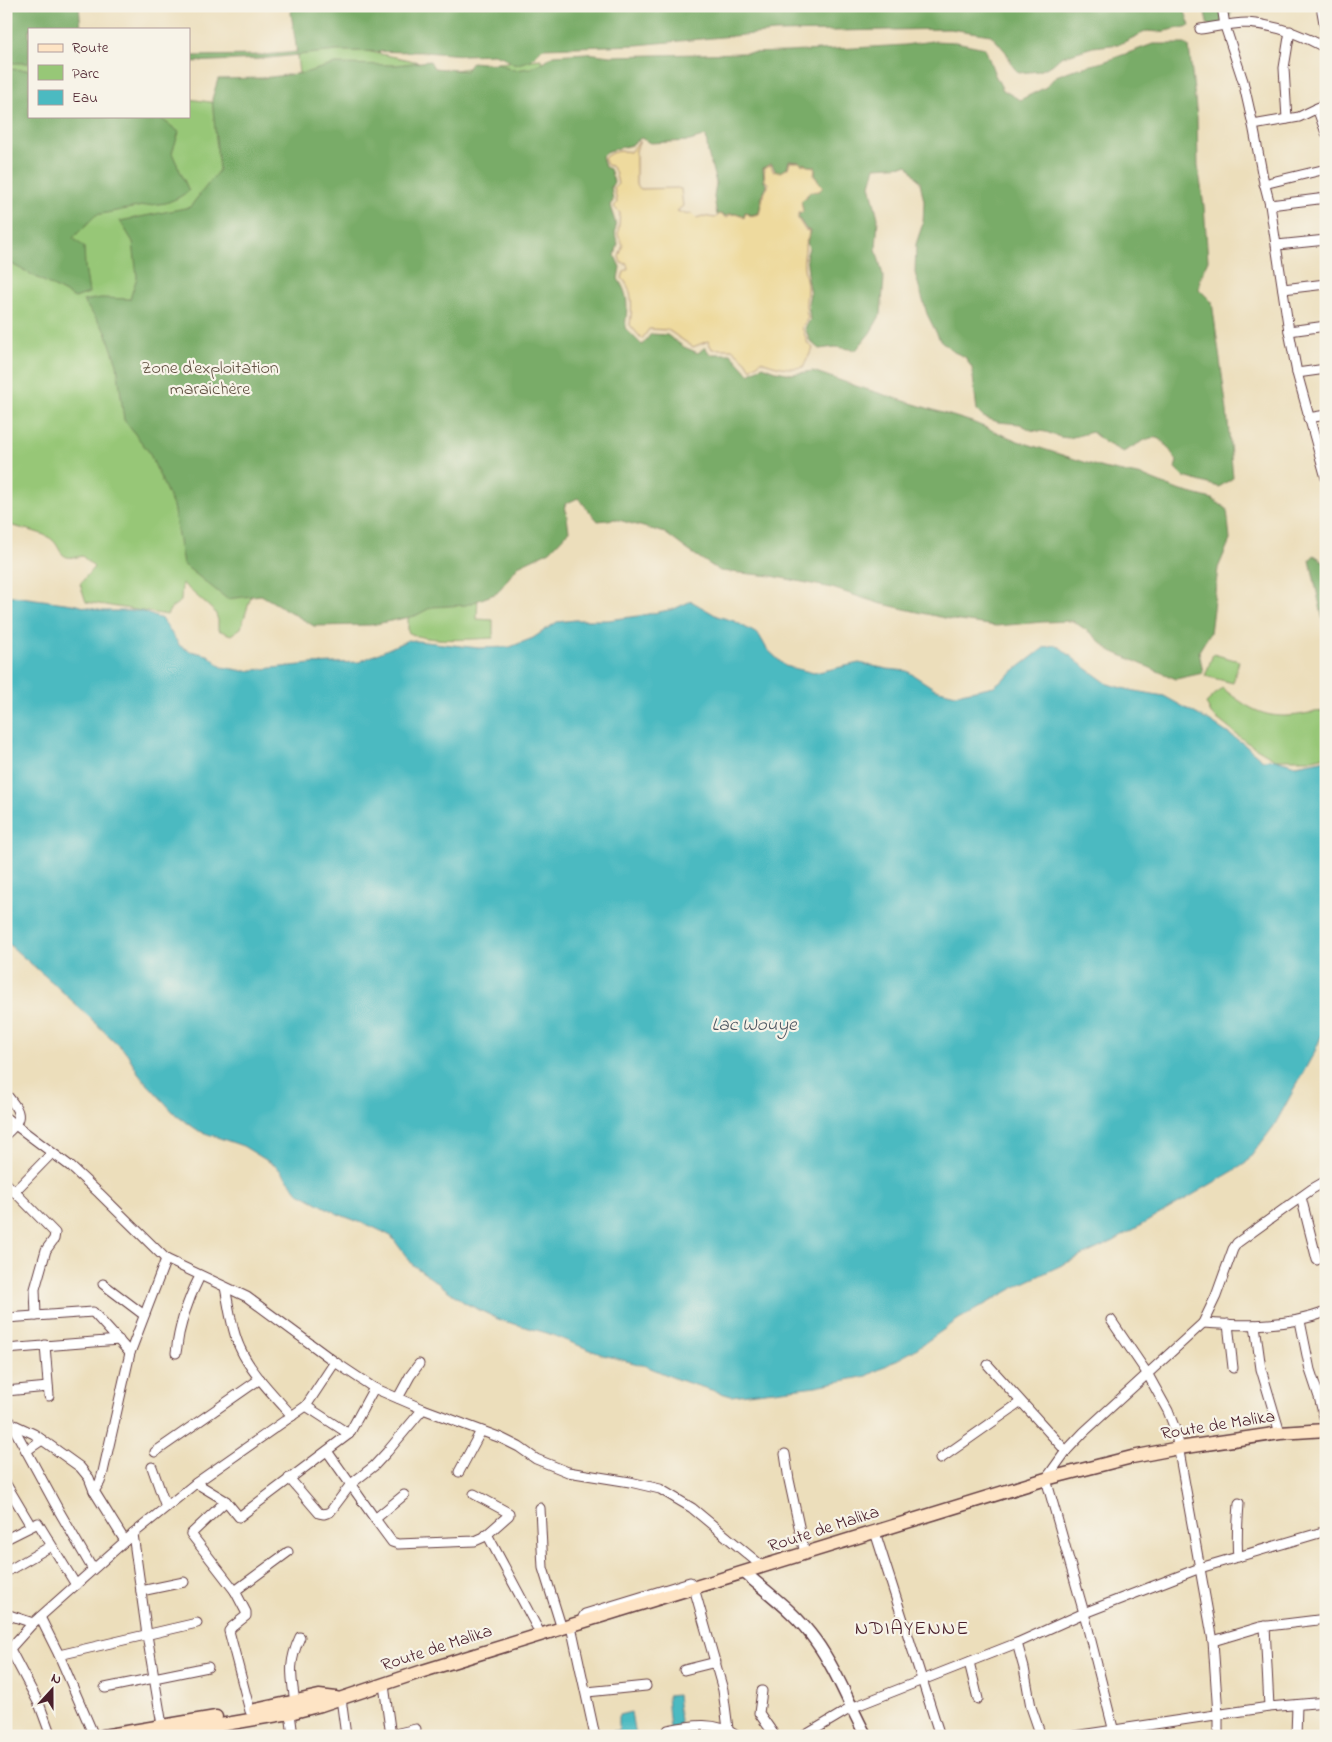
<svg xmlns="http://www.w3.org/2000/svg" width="1332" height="1742" viewBox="0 0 1332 1742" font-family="'Indie Flower',sans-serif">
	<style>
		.green { fill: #97c777; stroke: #707351 }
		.forest { fill: #79ac68; stroke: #62664a }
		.sand { fill: #eeda9e; stroke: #9c7c64 }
		.water { fill: #4bbac1; stroke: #4a6c76 }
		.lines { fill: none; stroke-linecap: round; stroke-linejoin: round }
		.minor-casing { stroke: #623c41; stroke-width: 11 }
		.tertiary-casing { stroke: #623c41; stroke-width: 14 }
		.secondary-casing { stroke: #623c41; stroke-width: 15 }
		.minor { stroke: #fff; stroke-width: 9 }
		.tertiary { stroke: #fff; stroke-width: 11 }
		.secondary { stroke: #fee4c5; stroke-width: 12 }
		.labels { text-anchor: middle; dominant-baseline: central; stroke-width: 4.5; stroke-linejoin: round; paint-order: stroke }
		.park-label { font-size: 18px; fill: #615142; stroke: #f7f3e8 }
		.street-label { font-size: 18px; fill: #4a1f2b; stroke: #f7f3e8 }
		.water-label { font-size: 19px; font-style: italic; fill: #4a5560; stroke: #f7f3e8 }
		.quarter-label { font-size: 20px; letter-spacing: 1px; fill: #4a1f2b; stroke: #f7f3e8 }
	</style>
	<rect width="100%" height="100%" fill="#f7f3e8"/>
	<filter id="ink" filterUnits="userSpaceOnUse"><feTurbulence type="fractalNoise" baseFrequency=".02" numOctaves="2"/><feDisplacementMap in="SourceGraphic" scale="10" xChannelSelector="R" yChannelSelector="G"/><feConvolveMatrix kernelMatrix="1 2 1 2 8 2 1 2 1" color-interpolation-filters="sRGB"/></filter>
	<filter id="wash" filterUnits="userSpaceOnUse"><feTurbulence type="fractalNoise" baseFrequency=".0096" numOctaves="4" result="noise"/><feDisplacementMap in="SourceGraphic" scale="20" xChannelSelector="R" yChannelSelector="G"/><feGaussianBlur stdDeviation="1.12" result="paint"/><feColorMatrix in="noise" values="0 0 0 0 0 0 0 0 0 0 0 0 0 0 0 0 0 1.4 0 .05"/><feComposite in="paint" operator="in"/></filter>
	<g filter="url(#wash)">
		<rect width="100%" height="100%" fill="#ecdebb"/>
		<!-- green -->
		<g class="green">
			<path d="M6,6l23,23v87h160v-17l78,11 34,-19 -5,-43 42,-3 81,17 5,13 74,-12 43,-4 5,13 -68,522 -1,25 16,1v18c-22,1 -68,5 -85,-6v-44l-151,-10 -16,50 -10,7 -13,-5v-10l-3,-8 -33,-29 -1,18 -10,7 -4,7 -81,-13 -6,-18 14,-17 -12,-11c-27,7 -18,-11 -34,-19 -10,-6 -30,-9 -42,-13z"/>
			<polygon points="1213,654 1239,661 1233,683 1205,676"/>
			<path d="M1222,688c22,16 36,29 65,28 13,0 26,-5 39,-5v45l-13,3h-38l-29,-17 -35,-28 -5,-11z"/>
		</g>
		<!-- forest -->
		<g class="forest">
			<polygon points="6,6 79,6 81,29 29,29 29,63 6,63"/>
			<polygon points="290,6 1183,6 1190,26 1160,32 1147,31 1120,44 1093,47 1061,57 1052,65 1039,71 1019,73 1014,68 1006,52 991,35 950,29 775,32 637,45 543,48 531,60 515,65 503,57 494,54 464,55 424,52 337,51 259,59 189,62 189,56 264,55 297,52"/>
			<polygon points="1204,6 1232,6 1231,14 1227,23 1210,27 1207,23"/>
			<path d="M932,41l24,1 29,6 10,27 8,15 17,10 26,-13 10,-11 16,-6 31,-8 50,-18h32l4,3 8,70 1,49 6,40 4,54 -8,18 -1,11 13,13 15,109 6,67 -14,9 -35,-10 -9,-9 2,-7c-21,-33 -22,-26 -54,-9l-19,-10 -12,-10 -23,6 -9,-1 -14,-5 -15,-2 -11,-6 -22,-2 -15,-5 -6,-6 -5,-43 -7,-11 -11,-5 -14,-12 -13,-26 -12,-41 1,-29 7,-21 1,-22 -4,-19 -12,-17 -33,2 -5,18 8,33 -2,31 8,30 -3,35 -11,19 -14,17 -21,-3 -16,2 -9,-8 -5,-13 5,-8 -2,-16 2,-11 -3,-15 1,-7 -2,-14 3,-9 -2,-6 3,-11 -4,-2 -8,-12 1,-3 4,-2 -2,-12 5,-2 4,-7h9l4,-4 -8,-11v-10h-7l-3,-3 -2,2 -4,-3 -10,-1 -2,7 -7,4h-4l-4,-8h-2l-7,4 1,13 3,5c-6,8 -6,18 -8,27l-8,2 -5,-3 -2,1v5l-4,-4h-11l-2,2 -8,-2 -2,1 -3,-18 2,-14 -8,-30 -2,-17 -16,5 -40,2 -9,-5 -10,7 -23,6 -6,5 3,11 5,2 4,13 -3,5 2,14 -3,4c1,6 4,12 5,17 2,8 -2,12 3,21l-3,13 5,11 -2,12c12,18 9,29 7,49l17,17 9,-11 16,1 17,12 14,6 7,-6 5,7h21l18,20 14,-8 13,5 16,3 21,-3 43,15 116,36 46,19 85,27 40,8 35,14 34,9 15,10 3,31 -12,28 -8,65 -11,18 4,22 -27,6 -67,-29 -17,-16 -19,-13 -30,1 -47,4 -43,-6 -75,-17 -46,-15 -60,-12 -52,-5 -31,-20 -24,-18 -50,-14 -17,2 -20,-23 -13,6 4,27 -19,20 -32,15 -21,27 -31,12 -34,2 -17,9 -44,9 -57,1 -53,-31 -34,4 -44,-35 -10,-58 -24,-54 -25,-32 -7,-56 -11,-32 -23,-31 18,-3 29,1 7,-22 -4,-35 -13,-21 70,-14 29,-37 -7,-71 6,-20 44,-1 42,-5 31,-9 61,1 34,-4 4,7 32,3 6,-9 20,2 6,-1 16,7 17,-2 14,-7 8,-6 34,-2 23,3 177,-4 118,-7z"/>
			<polygon points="6,69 29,70 29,116 158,116 179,132 172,153 189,191 178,198 166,203 137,207 96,215 73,238 84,247 85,266 89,293 75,298 6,261"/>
			<polygon points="1314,555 1326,563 1326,634 1310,560"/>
		</g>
		<!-- sand -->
		<path class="sand" d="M640,141l-4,9v35l5,4 36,-1 4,1 2,17 -6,5 11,4 3,-2 5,5 7,-2 12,2 5,-4 7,4 2,-3 10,-1 5,4 2,-6 4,4 9,-2c3,-9 3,-20 9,-27v-4l-3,-2 -1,-13 7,-3 2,6 7,1 8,-4 2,-6h9l4,3 1,-2 3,3 8,1 -1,9 9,11 -4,4 -10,1 -4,6 -4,3 2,11 -5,1v6l7,11 4,1 -1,7 -3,6c1,6 -1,9 -1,15 -1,9 2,18 3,28 0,11 -3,20 1,31l-6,9 6,17 5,4 -10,19c-15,3 -28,-1 -42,-6l-10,8 -5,-8 -14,-12h-20l-4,-8 -15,6 -25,-17 -19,-1 -7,10 -12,-14c2,-17 4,-34 -8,-47l2,-6 4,-3 -1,-5 -6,-1 -2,-6 4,-12 -5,-10 2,-22 -6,-6 3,-5 -3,-14 4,-4 -3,-13 -4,-5 -4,-1 -3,-7c8,-7 16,-8 26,-6z"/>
		<!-- water -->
		<g class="water">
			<polygon points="6,595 72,604 103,611 140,611 162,619 180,646 190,651 208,655 222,667 244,671 310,664 359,662 408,640 479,648 510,647 533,638 557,622 575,620 608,620 638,616 674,609 691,601 717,616 734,621 759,635 767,649 785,666 814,673 859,663 887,669 907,671 935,689 956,694 994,686 1045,647 1054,645 1061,648 1079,663 1108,684 1130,690 1164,696 1209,721 1241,742 1263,760 1275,759 1296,765 1326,759 1326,1025 1315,1051 1274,1126 1246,1163 1240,1167 1114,1241 1021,1284 959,1319 913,1351 867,1376 816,1386 731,1396 679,1380 646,1366 603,1355 547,1333 500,1320 465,1303 413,1265 391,1236 375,1228 338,1214 299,1193 278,1168 271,1163 243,1146 199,1131 177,1116 140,1076 127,1053 52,982 6,942"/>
			<polygon points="677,1695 680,1721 679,1725 670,1729 667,1696"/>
			<polygon points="631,1712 635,1736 602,1736 602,1733 619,1730 619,1715"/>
		</g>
	</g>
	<g filter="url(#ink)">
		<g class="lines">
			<!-- minor casing -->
			<g class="minor-casing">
				<g id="minor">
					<polyline points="1222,6 1225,26 1243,81 1253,125 1263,178 1270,205 1289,331 1297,373 1326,478"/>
					<polyline points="1321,6 1326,34"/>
					<path d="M1200,29c15,-2 32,-6 47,-6 29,2 54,11 79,25"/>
					<polyline points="1317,108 1326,133"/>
					<polyline points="1287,119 1284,68 1290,31"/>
					<polyline points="1253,125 1299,117 1326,104"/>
					<polyline points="1264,184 1326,169"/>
					<polyline points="1270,205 1326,198"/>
					<polyline points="1277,245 1326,240"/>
					<polyline points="1283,289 1326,284"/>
					<polyline points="1289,331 1326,326"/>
					<polyline points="1297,373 1326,369"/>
					<polyline points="1308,418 1326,415"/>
					<path d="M6,1094c14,17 19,24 0,40"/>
					<polyline points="6,1118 70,1166 99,1193 166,1259 247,1297 335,1362 374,1388 423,1409 501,1438 519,1447 536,1459 568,1472 630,1482 660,1489 692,1508 763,1567"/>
					<polyline points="6,1183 55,1233 54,1239 46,1250 35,1289 36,1316"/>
					<polyline points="14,1192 52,1153"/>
					<polyline points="1301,1197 1317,1260"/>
					<polyline points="103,1284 144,1315"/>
					<path d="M225,1287c4,19 6,42 15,61 11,25 34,47 52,68"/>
					<polyline points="6,1318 93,1312 130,1353"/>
					<polyline points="1111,1320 1147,1373 1168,1411 1175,1429 1213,1641 1218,1715 1218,1736"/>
					<polyline points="1300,1321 1310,1370 1319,1397 1326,1425"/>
					<path d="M1203,1323c42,3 83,4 123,-11"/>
					<polyline points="1228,1324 1233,1368"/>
					<polyline points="1255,1325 1261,1369 1280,1433"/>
					<polyline points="45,1345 49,1396"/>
					<polyline points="6,1349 119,1340"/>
					<path d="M176,1353c3,-28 11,-52 24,-77"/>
					<polyline points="988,1365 1066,1451"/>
					<polyline points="6,1391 48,1387"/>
					<polyline points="398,1398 410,1376 419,1364"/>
					<polyline points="306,1406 349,1434"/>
					<polyline points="6,1421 34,1434 80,1467 89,1478 94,1491 125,1541"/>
					<polyline points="10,1421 59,1511 92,1568"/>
					<polyline points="26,1451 42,1440"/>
					<polyline points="327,1451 375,1519"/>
					<polyline points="155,1452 260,1379"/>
					<polyline points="785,1454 789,1480 805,1554"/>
					<polyline points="940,1459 1021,1402"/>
					<polyline points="152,1467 166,1507"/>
					<polyline points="459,1472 481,1431"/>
					<polyline points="289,1478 319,1513 324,1514 330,1512 351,1484 374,1466 387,1452 423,1409"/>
					<polyline points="196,1483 226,1501 239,1517 349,1434 374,1388"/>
					<polyline points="6,1484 31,1526"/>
					<polyline points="94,1491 100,1482 103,1472 130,1353 166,1259"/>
					<polyline points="404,1495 375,1519 392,1542 398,1544 475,1541 484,1537 509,1515 509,1513 474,1494"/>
					<polyline points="226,1501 191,1534 235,1591 246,1612 246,1616 232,1627 229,1631 250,1711"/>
					<polyline points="540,1508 543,1568 562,1629"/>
					<polyline points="875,1532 940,1736"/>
					<polyline points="133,1534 147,1635 162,1725"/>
					<polyline points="487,1534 541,1635"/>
					<polyline points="6,1539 38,1523 76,1585"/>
					<path d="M1238,1557c-2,-18 0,-36 1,-54"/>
					<polyline points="6,1572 51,1546"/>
					<polyline points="694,1588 723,1690 728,1729"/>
					<polyline points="141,1591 184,1582"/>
					<polyline points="235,1591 288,1552"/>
					<polyline points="6,1614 33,1623"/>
					<polyline points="40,1617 59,1655 94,1736"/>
					<polyline points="584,1622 583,1617 585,1614 690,1582"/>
					<polyline points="571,1626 595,1736"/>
					<polyline points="1265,1626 1269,1707"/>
					<polyline points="1213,1641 1260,1627 1326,1619"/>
					<polyline points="1017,1643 1024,1668 1031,1707 1041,1736"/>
					<polyline points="10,1649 40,1706 51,1736"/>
					<polyline points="6,1653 33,1623 133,1534 196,1483 306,1406 335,1362"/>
					<polyline points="59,1655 197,1623"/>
					<polyline points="969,1662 978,1699"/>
					<polyline points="684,1670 716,1662"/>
					<polyline points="384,1685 391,1736"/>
					<polyline points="105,1688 208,1667"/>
					<polyline points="762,1691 759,1713 775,1736"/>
					<polyline points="587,1692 646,1686"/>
					<polyline points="341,1698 346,1736"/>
					<path d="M295,1702c-4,-27 -7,-39 5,-65"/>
					<polyline points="290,1713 293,1736"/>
					<path d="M668,1730c24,-5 48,-9 69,6"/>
					<polyline points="386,1736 416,1729"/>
					<polyline points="804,1736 851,1708 1017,1643 1084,1613 1200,1568 1326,1531"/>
					<polyline points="1074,1736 1269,1707 1326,1702"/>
					<polyline points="1115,1736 1084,1613 1046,1479 1066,1451 1084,1432 1203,1323 1216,1296 1233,1249 1237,1243 1312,1189 1326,1181"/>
					<polyline points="1296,1736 1297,1705"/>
				</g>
			</g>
			<!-- tertiary casing -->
			<g class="tertiary-casing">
				<path id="tertiary" d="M745,1573c24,21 51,40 70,67 21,29 34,64 51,96"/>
			</g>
			<!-- secondary casing -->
			<g class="secondary-casing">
				<g id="secondary">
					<polyline points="255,1710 319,1696 336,1698"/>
					<polyline points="103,1736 216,1717"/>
					<polyline points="156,1736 290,1713 321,1705 423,1671 1046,1479 1132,1457 1179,1448 1280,1433 1326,1430"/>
				</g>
			</g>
			<!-- minor -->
			<use href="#minor" class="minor"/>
			<!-- tertiary -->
			<use href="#tertiary" class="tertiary"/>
			<!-- secondary -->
			<use href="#secondary" class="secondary"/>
		</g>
	</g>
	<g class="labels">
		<!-- park labels -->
		<g class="park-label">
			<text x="210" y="369">Zone d'exploitation<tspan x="210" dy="21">maraichère</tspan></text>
		</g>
		<!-- street labels -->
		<g class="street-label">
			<text transform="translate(1218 1426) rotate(-9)">Route de Malika</text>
			<text transform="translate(824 1530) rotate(-18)">Route de Malika</text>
			<text transform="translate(437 1649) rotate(-18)">Route de Malika</text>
		</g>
		<!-- water labels -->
		<g class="water-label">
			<text x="754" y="1025">Lac Wouye</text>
		</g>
		<!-- quarter labels -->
		<g class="quarter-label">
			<text x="912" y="1629">NDIAYENNE</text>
		</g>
	</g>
	<!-- margin -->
	<rect width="1332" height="1742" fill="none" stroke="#f7f3e8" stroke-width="25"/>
	<!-- legend -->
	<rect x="28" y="28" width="162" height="90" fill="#f7f3e8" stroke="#b29e9c"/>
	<rect x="38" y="44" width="25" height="8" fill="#fee4c5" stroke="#b29e9c"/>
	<text x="72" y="52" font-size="15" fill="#4a1f2b">Route</text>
	<rect x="38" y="65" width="25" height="15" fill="#97c777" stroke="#b29e9c"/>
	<text x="72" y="78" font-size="15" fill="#4a1f2b">Parc</text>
	<rect x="38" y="90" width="25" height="15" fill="#4bbac1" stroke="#b29e9c"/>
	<text x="72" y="102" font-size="15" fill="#4a1f2b">Eau</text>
	<!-- north arrow -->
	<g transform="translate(52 1690) rotate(21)" stroke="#f7f3e8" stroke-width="4" paint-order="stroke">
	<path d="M0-4L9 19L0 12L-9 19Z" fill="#4a1f2b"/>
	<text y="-8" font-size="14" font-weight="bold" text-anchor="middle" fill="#4a1f2b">N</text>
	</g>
</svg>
